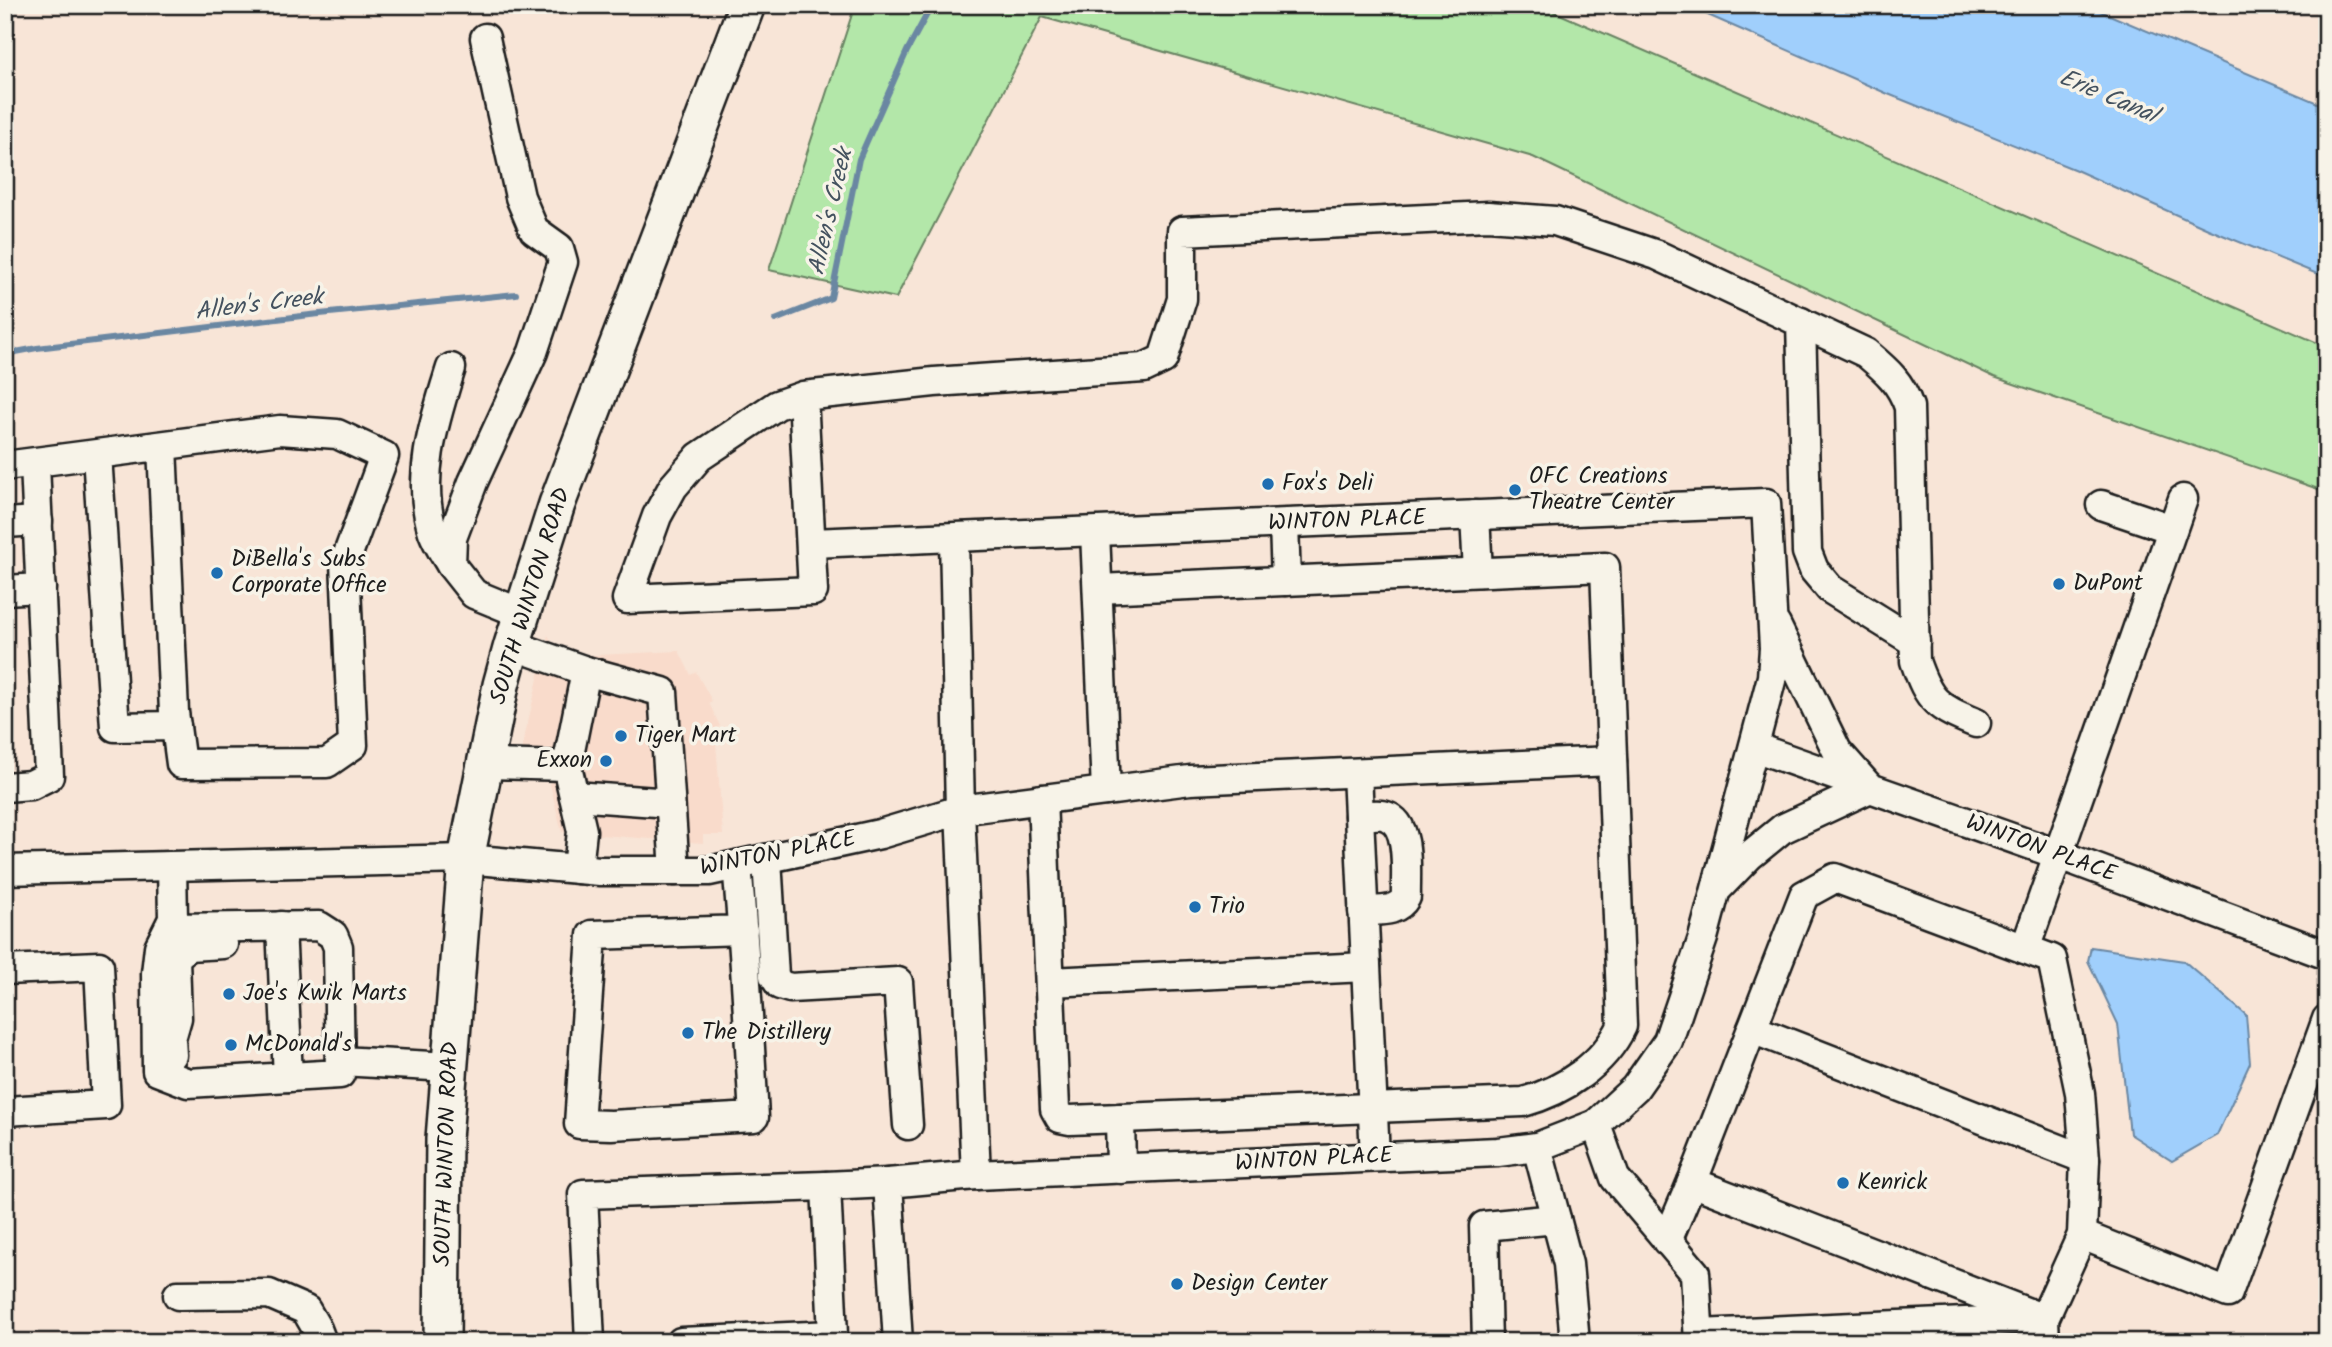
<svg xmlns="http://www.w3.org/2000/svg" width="2332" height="1347" viewBox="0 0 2332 1347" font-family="Kalam,sans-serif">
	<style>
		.built { fill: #f9dbcb }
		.green { fill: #b3e7a9; stroke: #688262; stroke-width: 2 }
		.water { fill: #a0cffc; stroke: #6b87a2; stroke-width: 2 }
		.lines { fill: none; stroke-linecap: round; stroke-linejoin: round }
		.stream { stroke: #6b87a2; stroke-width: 6 }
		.minor-casing { stroke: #1c1c1c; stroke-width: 33 }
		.major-casing { stroke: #1c1c1c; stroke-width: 40 }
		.minor { stroke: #f7f3e8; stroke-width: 28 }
		.major { stroke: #f7f3e8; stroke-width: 35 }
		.poi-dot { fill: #1f6fb2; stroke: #f7f3e8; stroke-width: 2.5 }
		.labels { text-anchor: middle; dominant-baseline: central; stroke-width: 7; stroke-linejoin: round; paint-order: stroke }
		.poi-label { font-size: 23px; fill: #1c1c1c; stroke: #f7f3e8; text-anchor: start }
		.street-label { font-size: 23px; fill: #1c1c1c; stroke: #f7f3e8 }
		.water-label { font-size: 24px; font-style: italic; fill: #44525f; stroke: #f7f3e8 }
	</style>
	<rect width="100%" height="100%" fill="#f8e5d7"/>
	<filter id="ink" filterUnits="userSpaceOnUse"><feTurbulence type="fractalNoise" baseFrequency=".0143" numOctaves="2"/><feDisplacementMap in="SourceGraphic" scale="14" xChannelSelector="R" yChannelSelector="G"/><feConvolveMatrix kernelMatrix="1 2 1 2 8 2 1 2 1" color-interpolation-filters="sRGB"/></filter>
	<g filter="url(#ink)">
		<!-- built -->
		<polygon class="built" points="548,635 556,651 576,656 679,651 691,675 696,672 712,701 709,703 720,726 715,729 723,835 703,835 703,843 562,832 548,776 519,780 522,748"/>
		<!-- green -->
		<polygon class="green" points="855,5 1539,5 2327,347 2327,492 1994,377 1533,157 1042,17 896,298 769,270"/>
		<!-- water -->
		<g class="water">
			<polygon points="1685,5 2086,5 2327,107 2327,278 2208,229 2076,170 1888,94"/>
			<polygon points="2091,947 2184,961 2246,1015 2250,1063 2217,1135 2172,1161 2130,1134 2118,1024 2088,961"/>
		</g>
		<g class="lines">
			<!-- stream -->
			<g class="stream">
				<polyline points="775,320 831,298 859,159 907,51 932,5"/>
				<polyline points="5,354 37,348 310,315 516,294"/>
			</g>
			<!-- minor casing -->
			<g class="minor-casing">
				<g id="minor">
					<polyline points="485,38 520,197 534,230 559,248 563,262 533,352 473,482 452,538 451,565 474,594 523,614"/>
					<polyline points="1801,322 1807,552 1814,570 1830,589 1915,642"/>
					<path d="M803,396l10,195 -186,8 30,-83 16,-29 26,-30 78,-52 26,-9 131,-14 210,-14 19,-9 19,-60v-68l306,-15 67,5 102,34 209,98c20,17 34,28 43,54l6,254c14,41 22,46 61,62"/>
					<polyline points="97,455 115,727 176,726"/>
					<polyline points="5,466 280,430 337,434 384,456 345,562 353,745 327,763 181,764 174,712 162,446"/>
					<polyline points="2101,505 2172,529"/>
					<polyline points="1475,515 1478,572"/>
					<polyline points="5,523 38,521"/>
					<polyline points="1284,524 1286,581"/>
					<polyline points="1095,532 1106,791"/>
					<polyline points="954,538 960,810 976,1175"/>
					<polyline points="812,543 1766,503 1774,648 1772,677 1703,938 1668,1041 1635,1088 1596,1124 1537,1147 1498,1152 976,1175 888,1183 898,1342"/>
					<path d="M451,565c-6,-10 -14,-22 -18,-33 -18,-54 2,-113 18,-164"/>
					<polyline points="5,590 41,588"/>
					<polyline points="1776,625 1837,751 1868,786"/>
					<polyline points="512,645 586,671 663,692 675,871"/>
					<polyline points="1754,747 2057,854 2327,955"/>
					<polyline points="485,764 567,766"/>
					<polyline points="1357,773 1375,1157"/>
					<polyline points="5,787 31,785 49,776 35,464"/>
					<polyline points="574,796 670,803"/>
					<path d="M1042,799l13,310 5,9 10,2 453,-18c41,-11 81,-38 99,-76l-17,-459 -507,22"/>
					<path d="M1359,816c7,0 20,-3 27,0 26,8 19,59 20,81 -9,16 -26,13 -43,14"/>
					<polyline points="767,859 774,976 780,985 790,988 898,982 908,1125"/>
					<path d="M737,865c8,84 12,168 17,252l-143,8 -32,-1 13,-189 151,-5"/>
					<polyline points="578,869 582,831 567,766 586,671"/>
					<polyline points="5,870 466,859 600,871 709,871 880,834 960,810 1190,780 1612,761"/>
					<polyline points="1719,887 1749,856 1782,829 1870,788"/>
					<polyline points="281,926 288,1077"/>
					<polyline points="170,928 319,926 333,935 338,947 340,1074 188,1083 157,1071 156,973 159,947 173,919 172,866"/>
					<polyline points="2025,949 2183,499"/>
					<polyline points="5,970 99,966 106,1105 5,1111"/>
					<polyline points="1050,982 1366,967"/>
					<polyline points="1752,1029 2085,1159"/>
					<polyline points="172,1055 171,1039 177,1018 175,958 188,946 223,944"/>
					<polyline points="340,1061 450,1067"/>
					<polyline points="1120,1118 1121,1169"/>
					<polyline points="1596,1124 1615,1178 1695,1273 1699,1342"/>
					<polyline points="1537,1147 1568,1264 1575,1342"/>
					<polyline points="1692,1182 2044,1319"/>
					<polyline points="2082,1235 2228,1293 2327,1019"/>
					<polyline points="1667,1241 1699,1165 1804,895 1835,878 2052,959 2080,1093 2085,1159 2082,1235 2044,1319 2045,1342"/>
					<polyline points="178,1295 269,1294 306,1310 317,1329 322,1342"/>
					<polyline points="1699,1334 2032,1319"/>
					<polyline points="590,1342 583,1194 826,1186"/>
					<polyline points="681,1342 833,1335 826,1186 888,1183"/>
					<polyline points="1487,1342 1484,1226 1556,1219"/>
				</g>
			</g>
			<!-- major casing -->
			<g class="major-casing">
				<polyline id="major" points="442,1342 444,1139 466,859 501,685 512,645 557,504 747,5"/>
			</g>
			<!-- minor -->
			<use href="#minor" class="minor"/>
			<!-- major -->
			<use href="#major" class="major"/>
		</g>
	</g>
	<!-- markers -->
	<g class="poi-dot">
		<circle cx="1268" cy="484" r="7"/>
		<circle cx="1515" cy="490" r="7"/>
		<circle cx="217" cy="573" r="7"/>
		<circle cx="2059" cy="584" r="7"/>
		<circle cx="621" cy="736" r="7"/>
		<circle cx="606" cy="761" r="7"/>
		<circle cx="1195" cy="907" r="7"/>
		<circle cx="229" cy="994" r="7"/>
		<circle cx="688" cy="1033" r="7"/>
		<circle cx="231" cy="1045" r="7"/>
		<circle cx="1843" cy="1183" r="7"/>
		<circle cx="1177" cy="1284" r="7"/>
	</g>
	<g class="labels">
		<!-- poi labels -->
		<g class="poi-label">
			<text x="1529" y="477">OFC Creations<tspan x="1529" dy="26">Theatre Center</tspan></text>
			<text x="1282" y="484">Fox's Deli</text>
			<text x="231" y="560">DiBella's Subs<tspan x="231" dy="26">Corporate Office</tspan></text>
			<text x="2073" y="584">DuPont</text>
			<text x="635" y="736">Tiger Mart</text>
			<text x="592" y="761" text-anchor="end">Exxon</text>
			<text x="1209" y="907">Trio</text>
			<text x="243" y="994">Joe's Kwik Marts</text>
			<text x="702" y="1033">The Distillery</text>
			<text x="245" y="1045">McDonald's</text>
			<text x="1857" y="1183">Kenrick</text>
			<text x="1191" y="1284">Design Center</text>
		</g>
		<!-- street labels -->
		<g class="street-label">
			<text transform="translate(1347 521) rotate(-2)">WINTON PLACE</text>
			<text transform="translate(531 596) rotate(-73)">SOUTH WINTON ROAD</text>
			<text transform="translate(2041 849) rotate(20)">WINTON PLACE</text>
			<text transform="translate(778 854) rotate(-11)">WINTON PLACE</text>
			<text transform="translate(447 1154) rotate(-88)">SOUTH WINTON ROAD</text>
			<text transform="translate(1314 1160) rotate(-3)">WINTON PLACE</text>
		</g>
		<!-- water labels -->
		<g class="water-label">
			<text transform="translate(2108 97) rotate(23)">Erie Canal</text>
			<text transform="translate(831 212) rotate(-77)">Allen's Creek</text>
			<text transform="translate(259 305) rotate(-7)">Allen's Creek</text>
		</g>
	</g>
	<!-- margin -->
	<rect width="2332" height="1347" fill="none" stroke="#f7f3e8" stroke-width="28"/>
	<rect x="14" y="14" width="2304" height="1319" fill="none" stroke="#1c1c1c" stroke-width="2.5" filter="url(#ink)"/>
</svg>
